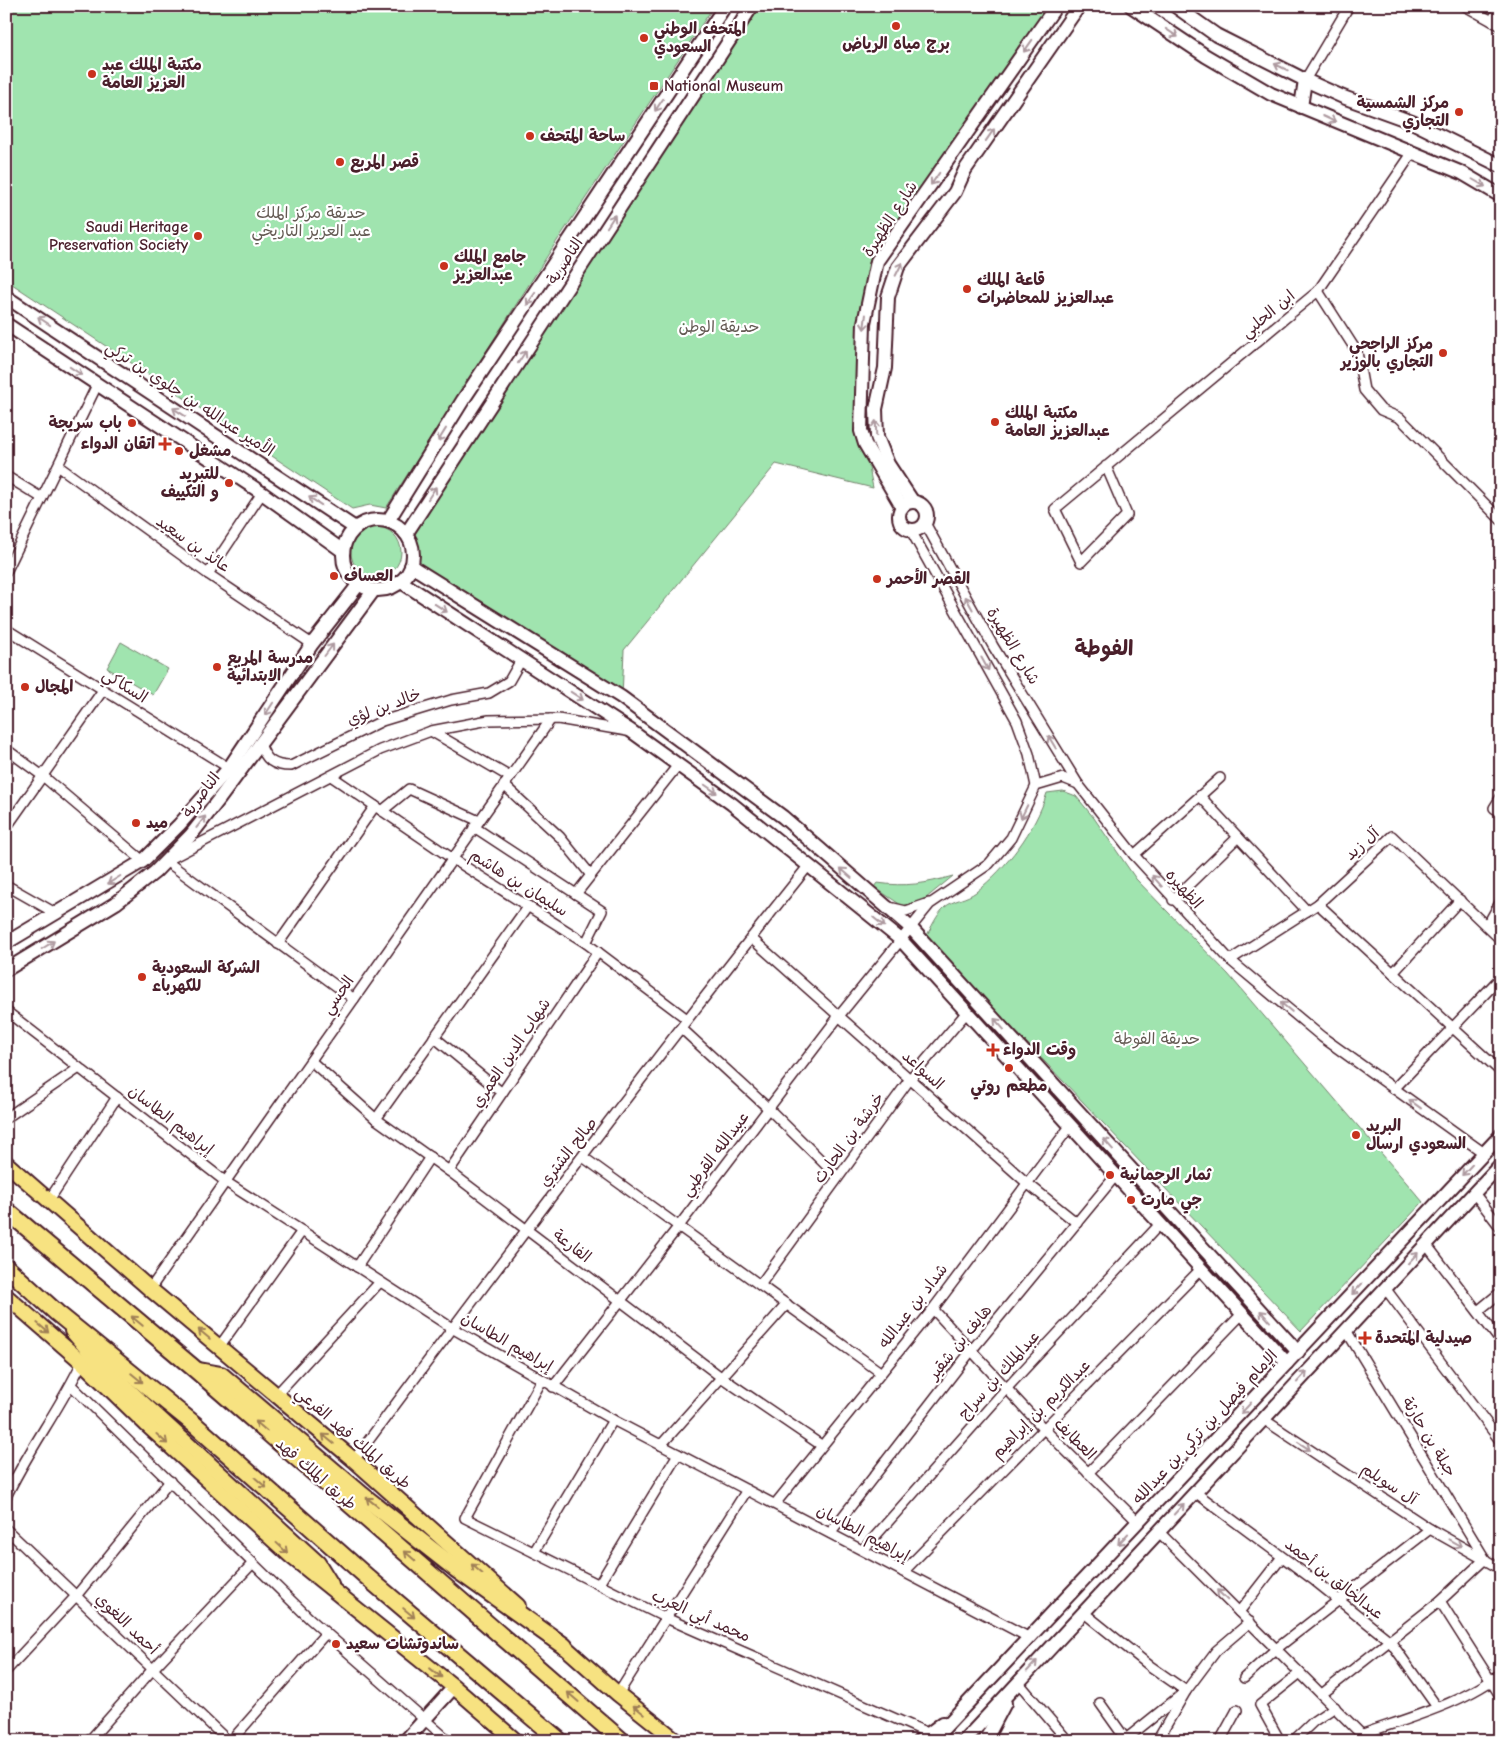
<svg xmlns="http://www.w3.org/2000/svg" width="1507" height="1747" viewBox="0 0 1507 1747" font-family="'Comic Neue','Playpen Sans Arabic',sans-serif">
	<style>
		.green { fill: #a0e4af; stroke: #75826d }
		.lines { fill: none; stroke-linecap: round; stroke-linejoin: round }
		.street-casing { stroke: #4a1f2b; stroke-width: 12 }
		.secondary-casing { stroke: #4a1f2b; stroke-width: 16 }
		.primary-casing { stroke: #4a1f2b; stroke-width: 18 }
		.highway-casing { stroke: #4a1f2b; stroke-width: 20 }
		.street { stroke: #fff; stroke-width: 9 }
		.secondary { stroke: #fff; stroke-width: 12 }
		.primary { stroke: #f7e281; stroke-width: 14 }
		.highway { stroke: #f7e281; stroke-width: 16 }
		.oneway { stroke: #ae9aa0 }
		.oneway2 { stroke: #a08056 }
		.poi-dot { fill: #c8321e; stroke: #fff; stroke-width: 2 }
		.labels { text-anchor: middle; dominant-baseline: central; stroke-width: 4.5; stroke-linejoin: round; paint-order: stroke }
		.poi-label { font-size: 16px; font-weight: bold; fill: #4a1f2b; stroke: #fff; text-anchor: start }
		.park-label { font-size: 16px; fill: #645a53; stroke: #fff }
		.street-label { font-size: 16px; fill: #4a1f2b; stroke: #fff }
		.district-label { font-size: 21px; font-weight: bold; fill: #4a1f2b; stroke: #fff }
	</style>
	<rect width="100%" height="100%" fill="#fff"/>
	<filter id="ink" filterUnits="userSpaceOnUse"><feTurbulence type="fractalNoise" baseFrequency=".02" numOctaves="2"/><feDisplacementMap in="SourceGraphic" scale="10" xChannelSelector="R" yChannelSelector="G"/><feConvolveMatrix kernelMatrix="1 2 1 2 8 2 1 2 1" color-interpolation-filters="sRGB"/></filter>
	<g filter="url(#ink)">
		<!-- green -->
		<g class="green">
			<polygon points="6,6 714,6 553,247 386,508 370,505 352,509 6,280"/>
			<polygon points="755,6 1055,6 879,263 866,325 862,432 873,488 776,464 624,650 622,698 412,567 414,555 407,535"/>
			<circle cx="376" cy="552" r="25"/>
			<polygon points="121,642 168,669 153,695 107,668"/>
			<path d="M1063,791l13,5 18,22 42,61 92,95 195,228 -122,129 -375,-394c5,-9 11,-23 19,-30 8,-7 22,-8 31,-15 31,-25 59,-61 71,-99z"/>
			<path d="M953,876l-33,27 -16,4 -30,-20 3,-4c30,4 47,1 76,-7z"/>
		</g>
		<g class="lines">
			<!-- street casing -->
			<g class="street-casing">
				<g id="street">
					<polyline points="1465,6 1501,26"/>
					<polyline points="1492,21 1500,6"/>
					<polyline points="1305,80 1349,6"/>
					<polyline points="1318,291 1357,352 1364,390 1381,410 1400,418 1501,520"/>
					<polyline points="58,466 208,574 312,644"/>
					<polyline points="1106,466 1127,515 1081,562 1055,509 1318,291 1413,152"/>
					<polyline points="6,476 42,498"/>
					<polyline points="925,523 993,646 1078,784"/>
					<polyline points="910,529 1017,721 1029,754 1036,786"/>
					<polyline points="6,572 97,385"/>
					<polyline points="208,574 262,493"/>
					<polyline points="6,629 229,768"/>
					<polyline points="431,731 510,777"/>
					<path d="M260,743c5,17 13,23 31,23l91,-45 69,-21 38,-7 20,-12 12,-21"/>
					<polyline points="6,749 44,777 143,861"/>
					<polyline points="331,776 453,859 586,943 687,1019"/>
					<polyline points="504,785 560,837 590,874"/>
					<polyline points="1200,796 1307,911"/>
					<polyline points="1501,797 1494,808 1501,812"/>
					<polyline points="382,811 409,789 479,821"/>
					<polyline points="474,827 602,911 586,943"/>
					<polyline points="6,828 103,690"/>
					<polyline points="1134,855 1220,778"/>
					<polyline points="6,885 57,914"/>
					<polyline points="576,894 678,765"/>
					<polyline points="1173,900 1238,837"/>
					<polyline points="1318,904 1501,1072"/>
					<polyline points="889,907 906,911 929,903"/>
					<polyline points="1487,926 1501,901"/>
					<polyline points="751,938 1027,1183 1077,1223"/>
					<polyline points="278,944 375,806"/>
					<polyline points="1230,960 1318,904 1392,836 1501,940"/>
					<polyline points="1393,973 1460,900"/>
					<polyline points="354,999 166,861 380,750 431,731 489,720 558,719 627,731"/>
					<polyline points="6,1011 226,1182 452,1328 613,1420 1030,1638"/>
					<polyline points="681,1028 769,1109 838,1177"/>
					<polyline points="434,1037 502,1093"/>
					<polyline points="311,1061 376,1119 449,1171 721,1377 821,1445"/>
					<polyline points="1394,1089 1501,977"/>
					<polyline points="6,1118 79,1068"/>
					<polyline points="376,1119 528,906"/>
					<polyline points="583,1157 880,1372"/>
					<polyline points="449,1171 598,952"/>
					<polyline points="1474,1193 1501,1228"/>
					<polyline points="49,1200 117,1097"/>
					<polyline points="1426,1244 1501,1342"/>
					<polyline points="357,1267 430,1157"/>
					<polyline points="760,1285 910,1079 967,1012"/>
					<polyline points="1385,1288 1501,1442"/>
					<polyline points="150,1289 551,719"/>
					<polyline points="933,1309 1043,1428 1138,1522"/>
					<polyline points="1478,1311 1501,1292"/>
					<polyline points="219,1347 302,1231"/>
					<polyline points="542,1380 465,1518 666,1618 928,1733"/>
					<polyline points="71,1385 309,1618 449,1741"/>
					<polyline points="553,1387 679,1226 839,1016 930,904 989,864 1011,838 1036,786 1063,778 1078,784 1134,855 1230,960 1322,1037 1484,1153"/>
					<polyline points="276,1395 380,1282"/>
					<polyline points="1263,1419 1430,1529 1501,1569"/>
					<polyline points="661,1445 787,1304"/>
					<path d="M354,1460c149,-200 299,-400 455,-595"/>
					<polyline points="1088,1473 1242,1314"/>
					<polyline points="1195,1492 1315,1581 1390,1641 1437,1707"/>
					<path d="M6,1497c22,-47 54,-88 76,-135"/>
					<polyline points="775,1504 933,1309 1071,1125"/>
					<polyline points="6,1529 228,1741"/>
					<polyline points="1158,1531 1368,1741"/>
					<polyline points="830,1533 971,1351 1117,1174"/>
					<polyline points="863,1550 1006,1389 1160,1224"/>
					<polyline points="534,1552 613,1420"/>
					<polyline points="903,1572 1201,1269"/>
					<polyline points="599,1584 678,1454"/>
					<polyline points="1440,1601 1501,1697"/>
					<polyline points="1083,1612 1150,1666 1186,1691 1126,1739"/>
					<polyline points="1239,1612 1282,1557"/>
					<polyline points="6,1671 76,1596 170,1481"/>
					<polyline points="1244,1678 1276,1649 1430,1529"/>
					<polyline points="1018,1682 1068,1741"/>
					<polyline points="618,1694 747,1490"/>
					<polyline points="1322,1694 1440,1601 1485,1559 1346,1330"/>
					<polyline points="1100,1703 1127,1741"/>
					<polyline points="1162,1734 1171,1741"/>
					<path d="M1363,1734c42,-15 104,-32 138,-61"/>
					<polyline points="89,1741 153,1669 253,1563"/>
					<polyline points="231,1741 326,1633"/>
					<polyline points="1157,1741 1186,1691 1216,1651 1250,1622"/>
					<polyline points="1220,1741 1237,1710"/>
					<polyline points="1280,1741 1260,1705 1300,1673"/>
					<polyline points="1293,1741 1314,1721 1335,1707"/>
				</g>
			</g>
			<!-- secondary casing -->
			<g class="secondary-casing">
				<g id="secondary">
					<polyline points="1131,6 1206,56 1271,94 1462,173 1501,196"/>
					<polyline points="1175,6 1216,35 1305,80 1343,97 1412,122 1501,166"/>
					<polyline points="1301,107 1305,80"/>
					<polyline points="6,297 355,528"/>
					<polyline points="6,324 262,493 343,551"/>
					<polyline points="913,502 888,464 877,437 876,409 885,368 888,297 898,267 955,192 965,170 1079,6"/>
					<circle cx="913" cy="516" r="14"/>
					<polyline points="902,507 865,444 861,431 864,323 877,261 1056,6"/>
					<circle cx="378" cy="555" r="35"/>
					<polyline points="388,521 463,400 725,6"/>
					<polyline points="406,534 752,6"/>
					<polyline points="411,566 621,697 783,817 911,928 1298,1352"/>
					<polyline points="400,581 631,731 732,804 901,940 1287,1363"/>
					<polyline points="6,943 143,861 179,825 229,768 312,644 359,584"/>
					<polyline points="6,970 116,903 155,872 191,835 220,798 374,590"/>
					<polyline points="405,1741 454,1687"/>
					<polyline points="919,1741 943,1723"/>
					<polyline points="932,1741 1501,1135"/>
					<polyline points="964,1741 1501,1164"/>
					<polyline points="985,1741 1005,1703"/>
				</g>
			</g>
			<!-- primary casing -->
			<g class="primary-casing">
				<g id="primary">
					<polyline points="6,1163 150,1289 354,1460 518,1606"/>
					<polyline points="6,1296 82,1362 146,1424 292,1557 454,1687 516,1741"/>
					<polyline points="72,1331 100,1364 318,1563 331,1584"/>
					<polyline points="557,1640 618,1694 677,1741"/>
				</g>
			</g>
			<!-- highway casing -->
			<g class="highway-casing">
				<g id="highway">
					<polyline points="6,1210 196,1370 622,1741"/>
					<polyline points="6,1267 57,1313 194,1424 374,1583 560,1741"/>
					<polyline points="199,1371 221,1375 362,1495 456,1569 564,1646"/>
				</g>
			</g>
			<!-- street -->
			<use href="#street" class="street"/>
			<!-- secondary -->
			<use href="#secondary" class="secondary"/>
			<!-- primary -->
			<use href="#primary" class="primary"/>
			<!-- highway -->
			<use href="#highway" class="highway"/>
		</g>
		<!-- one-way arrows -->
		<defs><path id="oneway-shaft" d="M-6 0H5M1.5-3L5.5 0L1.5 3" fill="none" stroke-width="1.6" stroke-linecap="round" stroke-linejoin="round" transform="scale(1.25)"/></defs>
		<g class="oneway">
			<use href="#oneway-shaft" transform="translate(1172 33) rotate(34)"/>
			<use href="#oneway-shaft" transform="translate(1028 46) rotate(125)"/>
			<use href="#oneway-shaft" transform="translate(1281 67) rotate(-154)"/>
			<use href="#oneway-shaft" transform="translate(659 105) rotate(124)"/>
			<use href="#oneway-shaft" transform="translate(1329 119) rotate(24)"/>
			<use href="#oneway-shaft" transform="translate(990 135) rotate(-55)"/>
			<use href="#oneway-shaft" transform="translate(935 179) rotate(125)"/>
			<use href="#oneway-shaft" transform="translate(1479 183) rotate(30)"/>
			<use href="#oneway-shaft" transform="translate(611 221) rotate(-57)"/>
			<use href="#oneway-shaft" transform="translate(899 269) rotate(-63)"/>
			<use href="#oneway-shaft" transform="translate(531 299) rotate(124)"/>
			<use href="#oneway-shaft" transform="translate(44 321) rotate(-146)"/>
			<use href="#oneway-shaft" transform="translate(865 322) rotate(97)"/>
			<use href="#oneway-shaft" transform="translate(522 357) rotate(-57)"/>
			<use href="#oneway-shaft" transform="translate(76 371) rotate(34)"/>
			<use href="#oneway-shaft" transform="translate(179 412) rotate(-147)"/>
			<use href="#oneway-shaft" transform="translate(876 428) rotate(-92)"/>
			<use href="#oneway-shaft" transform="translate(442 435) rotate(122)"/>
			<use href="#oneway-shaft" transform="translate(432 493) rotate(-57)"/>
			<use href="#oneway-shaft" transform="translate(315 501) rotate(-147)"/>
			<use href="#oneway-shaft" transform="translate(969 603) rotate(-119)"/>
			<use href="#oneway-shaft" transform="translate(441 608) rotate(33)"/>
			<use href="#oneway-shaft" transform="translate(329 650) rotate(-53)"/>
			<use href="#oneway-shaft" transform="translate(985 664) rotate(61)"/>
			<use href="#oneway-shaft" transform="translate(577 696) rotate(33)"/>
			<use href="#oneway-shaft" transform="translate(269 709) rotate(123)"/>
			<use href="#oneway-shaft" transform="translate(1052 742) rotate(-121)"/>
			<use href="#oneway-shaft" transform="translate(711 789) rotate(35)"/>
			<use href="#oneway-shaft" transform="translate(1024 812) rotate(116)"/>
			<use href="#oneway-shaft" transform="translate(201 822) rotate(-52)"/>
			<use href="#oneway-shaft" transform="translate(846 873) rotate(-139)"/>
			<use href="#oneway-shaft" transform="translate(114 880) rotate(148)"/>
			<use href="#oneway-shaft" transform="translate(1157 881) rotate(-131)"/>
			<use href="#oneway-shaft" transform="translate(879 922) rotate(39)"/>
			<use href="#oneway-shaft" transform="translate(48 945) rotate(-32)"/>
			<use href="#oneway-shaft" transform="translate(1286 1007) rotate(-140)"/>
			<use href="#oneway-shaft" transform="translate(999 1024) rotate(-132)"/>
			<use href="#oneway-shaft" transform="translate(1415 1104) rotate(-144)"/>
			<use href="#oneway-shaft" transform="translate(1108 1144) rotate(-132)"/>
			<use href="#oneway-shaft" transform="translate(1467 1170) rotate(133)"/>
			<use href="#oneway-shaft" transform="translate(1413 1258) rotate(-47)"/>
			<use href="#oneway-shaft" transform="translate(1357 1289) rotate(133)"/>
			<use href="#oneway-shaft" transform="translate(1265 1316) rotate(-132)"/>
			<use href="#oneway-shaft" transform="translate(1302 1377) rotate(-47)"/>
			<use href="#oneway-shaft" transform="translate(1246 1408) rotate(133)"/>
			<use href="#oneway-shaft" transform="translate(1304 1446) rotate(33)"/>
			<use href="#oneway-shaft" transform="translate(1179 1509) rotate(-47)"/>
			<use href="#oneway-shaft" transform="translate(1123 1539) rotate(133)"/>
			<use href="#oneway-shaft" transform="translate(1455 1543) rotate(29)"/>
			<use href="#oneway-shaft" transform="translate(1222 1595) rotate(-135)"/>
			<use href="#oneway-shaft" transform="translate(1032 1666) rotate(-47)"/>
		</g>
		<g class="oneway2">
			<use href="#oneway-shaft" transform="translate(137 1321) rotate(-140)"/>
			<use href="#oneway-shaft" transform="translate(43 1328) rotate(41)"/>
			<use href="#oneway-shaft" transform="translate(204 1334) rotate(-140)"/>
			<use href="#oneway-shaft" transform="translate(137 1378) rotate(39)"/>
			<use href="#oneway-shaft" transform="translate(261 1426) rotate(-139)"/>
			<use href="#oneway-shaft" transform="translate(162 1439) rotate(42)"/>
			<use href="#oneway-shaft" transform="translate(328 1439) rotate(-140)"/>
			<use href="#oneway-shaft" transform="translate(261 1483) rotate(41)"/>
			<use href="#oneway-shaft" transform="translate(372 1502) rotate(-142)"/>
			<use href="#oneway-shaft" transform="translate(282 1548) rotate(43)"/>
			<use href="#oneway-shaft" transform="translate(410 1556) rotate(-139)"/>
			<use href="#oneway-shaft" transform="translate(477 1569) rotate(-139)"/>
			<use href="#oneway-shaft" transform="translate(409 1613) rotate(40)"/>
			<use href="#oneway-shaft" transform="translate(436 1673) rotate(38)"/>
			<use href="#oneway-shaft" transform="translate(573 1697) rotate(-139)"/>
			<use href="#oneway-shaft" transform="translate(639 1710) rotate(-141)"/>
		</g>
	</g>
	<!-- markers -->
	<g class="poi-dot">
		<circle cx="896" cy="26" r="5"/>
		<circle cx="644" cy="38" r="5"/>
		<circle cx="92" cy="74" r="5"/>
		<rect x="649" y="81" width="10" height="10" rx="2.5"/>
		<circle cx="1459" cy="112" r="5"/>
		<circle cx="530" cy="136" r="5"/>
		<circle cx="340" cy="162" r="5"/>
		<circle cx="198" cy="236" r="5"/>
		<circle cx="444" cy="266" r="5"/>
		<circle cx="967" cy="289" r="5"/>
		<circle cx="1443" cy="353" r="5"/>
		<circle cx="995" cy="422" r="5"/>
		<circle cx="132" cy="423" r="5"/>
		<path d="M162.5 436.5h5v5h5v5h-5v5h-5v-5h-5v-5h5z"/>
		<circle cx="179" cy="451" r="5"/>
		<circle cx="229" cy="483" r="5"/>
		<circle cx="334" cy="576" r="5"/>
		<circle cx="877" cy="579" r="5"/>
		<circle cx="217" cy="667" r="5"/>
		<circle cx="25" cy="687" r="5"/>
		<circle cx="136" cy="823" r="5"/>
		<circle cx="142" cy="977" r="5"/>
		<path d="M990.5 1042.5h5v5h5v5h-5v5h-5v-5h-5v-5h5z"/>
		<circle cx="1009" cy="1068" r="5"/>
		<circle cx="1356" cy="1135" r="5"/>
		<circle cx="1110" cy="1175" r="5"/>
		<circle cx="1131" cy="1200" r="5"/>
		<path d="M1362.5 1330.5h5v5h5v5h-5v5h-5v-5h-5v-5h5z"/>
		<circle cx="336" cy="1644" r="5"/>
	</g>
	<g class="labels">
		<!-- poi labels -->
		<g class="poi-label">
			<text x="654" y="29">المتحف الوطني<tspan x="654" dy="18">السعودي</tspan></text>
			<text x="896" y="44" text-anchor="middle">برج مياه الرياض</text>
			<text x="102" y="65">مكتبة الملك عبد<tspan x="102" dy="18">العزيز العامة</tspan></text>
			<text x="664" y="86">National Museum</text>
			<text x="1449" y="103" text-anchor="end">مركز الشمسية<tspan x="1449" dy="18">التجاري</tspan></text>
			<text x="540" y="136">ساحة المتحف</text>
			<text x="350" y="162">قصر المربع</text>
			<text x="188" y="227" text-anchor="end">Saudi Heritage<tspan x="188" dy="18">Preservation Society</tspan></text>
			<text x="454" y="257">جامع الملك<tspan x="454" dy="18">عبدالعزيز</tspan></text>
			<text x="977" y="280">قاعة الملك<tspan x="977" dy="18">عبدالعزيز للمحاضرات</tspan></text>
			<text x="1433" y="344" text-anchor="end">مركز الراجحي<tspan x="1433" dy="18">التجاري بالوزير</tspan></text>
			<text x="1005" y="413">مكتبة الملك<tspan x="1005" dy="18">عبدالعزيز العامة</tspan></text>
			<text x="122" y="423" text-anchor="end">باب سريجة</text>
			<text x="155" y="444" text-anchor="end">اتقان الدواء</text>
			<text x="189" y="451">مشغل</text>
			<text x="219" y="474" text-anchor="end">للتبريد<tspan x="219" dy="18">و التكييف</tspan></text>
			<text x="344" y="576">العساف</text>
			<text x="887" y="579">القصر الأحمر</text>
			<text x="227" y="658">مدرسة المربع<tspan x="227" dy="18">الابتدائية</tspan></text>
			<text x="35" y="687">المجال</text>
			<text x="146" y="823">ميد</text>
			<text x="152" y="968">الشركة السعودية<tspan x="152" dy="18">للكهرباء</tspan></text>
			<text x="1003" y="1050">وقت الدواء</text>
			<text x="1009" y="1086" text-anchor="middle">مطعم روتي</text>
			<text x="1366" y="1126">البريد<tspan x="1366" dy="18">السعودي ارسال</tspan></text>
			<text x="1120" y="1175">ثمار الرحمانية</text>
			<text x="1141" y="1200">جي مارت</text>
			<text x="1375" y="1338">صيدلية المتحدة</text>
			<text x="346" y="1644">ساندوتشات سعيد</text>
		</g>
		<!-- park labels -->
		<g class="park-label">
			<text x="311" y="213">حديقة مركز الملك<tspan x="311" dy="18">عبد العزيز التاريخي</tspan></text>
			<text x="719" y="327">حديقة الوطن</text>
			<text x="1157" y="1039">حديقة الفوطة</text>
		</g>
		<!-- street labels -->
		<g class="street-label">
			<text transform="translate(890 219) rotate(-57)">شارع الظهيرة</text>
			<text transform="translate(565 261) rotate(-57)">الناصرية</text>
			<text transform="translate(1268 314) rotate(-40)">ابن الحلبي</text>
			<text transform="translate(190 399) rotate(33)">الأمير عبدالله بن جلوي بن تركي</text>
			<text transform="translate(193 544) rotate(35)">عائذ بن سعيد</text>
			<text transform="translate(1013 646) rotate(59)">شارع الظهيرة</text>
			<text transform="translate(125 686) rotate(32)">السكاكي</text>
			<text transform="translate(384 707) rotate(-21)">خالد بن لؤي</text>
			<text transform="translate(201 795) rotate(-53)">الناصرية</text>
			<text transform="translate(1362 844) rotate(-42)">آل زيد</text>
			<text transform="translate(519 883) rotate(32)">سليمان بن هاشم</text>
			<text transform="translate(1184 889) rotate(48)">الظهيره</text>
			<text transform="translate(338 995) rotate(-55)">الحسي</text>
			<text transform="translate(511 1053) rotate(-56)">شهاب الدين العمري</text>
			<text transform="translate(923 1070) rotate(42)">السواعد</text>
			<text transform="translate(171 1120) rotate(38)">إبراهيم الطاسان</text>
			<text transform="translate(849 1138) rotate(-54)">خرشة بن الحارث</text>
			<text transform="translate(568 1152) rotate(-52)">صالح الشتري</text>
			<text transform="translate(715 1154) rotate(-53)">عبيدالله القرطبي</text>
			<text transform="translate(572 1246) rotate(38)">الفارعة</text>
			<text transform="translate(913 1306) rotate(-52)">شداد بن عبدالله</text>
			<text transform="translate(507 1342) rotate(30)">إبراهيم الطاسان</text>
			<text transform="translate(960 1342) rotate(-51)">هايف بن شقير</text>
			<text transform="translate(999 1375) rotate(-48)">عبدالملك بن سراج</text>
			<text transform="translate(1041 1409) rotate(-45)">عبدالكريم بن إبراهيم</text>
			<text transform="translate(1205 1427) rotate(-47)">الإمام فيصل بن تركي بن عبدالله</text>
			<text transform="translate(1429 1437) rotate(59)">جبلة بن حارثة</text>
			<text transform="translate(353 1438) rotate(41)">طريق الملك فهد الفرعي</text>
			<text transform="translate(1075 1439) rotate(45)">العطايف</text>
			<text transform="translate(316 1474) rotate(41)">طريق الملك فهد</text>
			<text transform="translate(1389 1484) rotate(33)">آل سويلم</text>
			<text transform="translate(863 1533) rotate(28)">إبراهيم الطاسان</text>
			<text transform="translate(1334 1579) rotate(38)">عبدالخالق بن أحمد</text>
			<text transform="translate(701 1616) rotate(24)">محمد أبي العرب</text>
			<text transform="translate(127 1624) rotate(44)">أحمد اللغوي</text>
		</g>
		<!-- district labels -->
		<g class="district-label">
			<text x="1104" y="648">الفوطة</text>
		</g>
	</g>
	<!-- margin -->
	<rect width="1507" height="1747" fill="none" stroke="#fff" stroke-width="25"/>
	<rect x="12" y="12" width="1482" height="1722" fill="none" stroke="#4a1f2b" stroke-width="2" filter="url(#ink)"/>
</svg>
